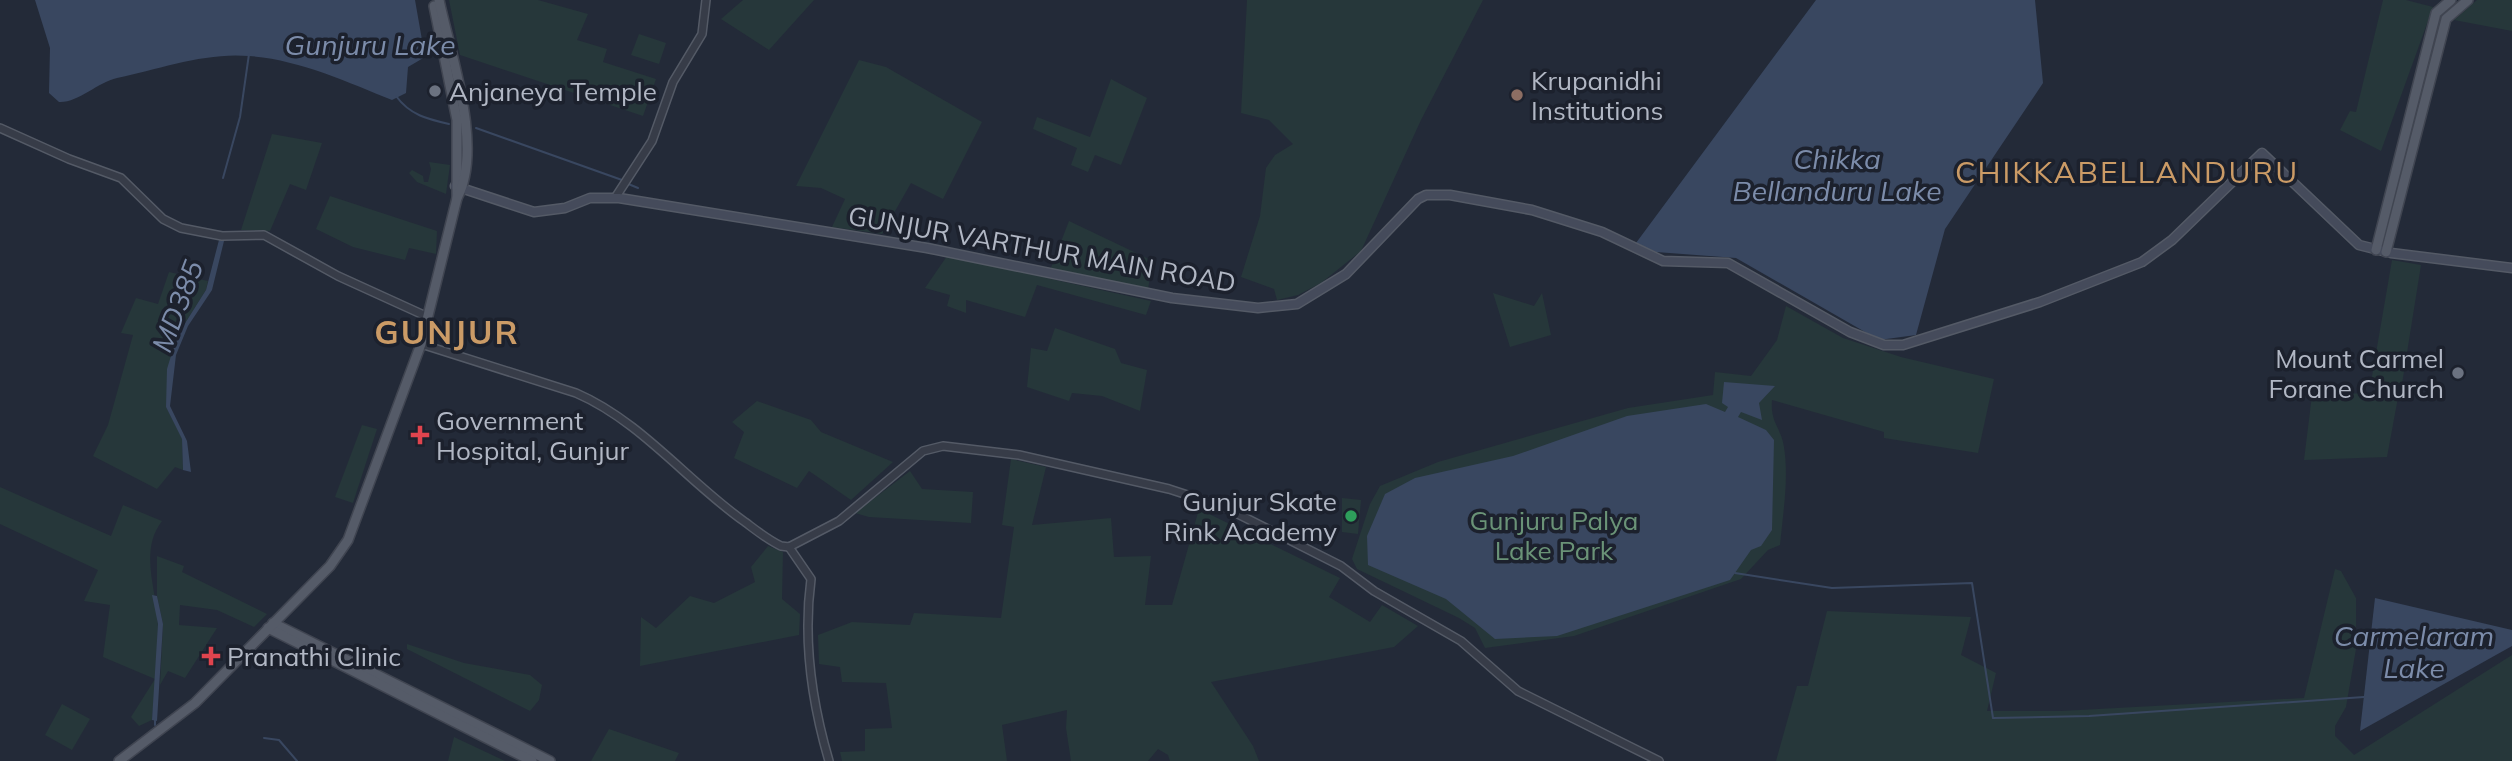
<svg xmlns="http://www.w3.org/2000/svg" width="2512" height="761" viewBox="0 0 2512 761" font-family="Mulish,sans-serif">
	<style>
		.green { fill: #26373a }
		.water { fill: #394760 }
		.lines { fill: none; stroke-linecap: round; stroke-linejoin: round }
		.stream { stroke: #394760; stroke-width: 2 }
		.tertiary-casing { stroke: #545a66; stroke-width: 10 }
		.secondary-casing { stroke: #545a66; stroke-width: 11 }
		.primary-casing { stroke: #404551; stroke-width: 12 }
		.tertiary { stroke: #373c48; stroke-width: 7 }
		.secondary { stroke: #454b5b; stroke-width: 8 }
		.primary { stroke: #555b68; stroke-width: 9 }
		.worship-dot { fill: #6b7280; stroke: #1c212d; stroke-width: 2.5 }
		.education-dot { fill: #8d6e63; stroke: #1c212d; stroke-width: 2.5 }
		.health-dot { fill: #e0444e; stroke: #1c212d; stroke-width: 2.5 }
		.leisure-dot { fill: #2e9e5b; stroke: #1c212d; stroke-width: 2.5 }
		.labels { text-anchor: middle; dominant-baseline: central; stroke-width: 7; stroke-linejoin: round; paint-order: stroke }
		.poi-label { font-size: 26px; fill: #b1b7c4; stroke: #1c212d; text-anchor: start }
		.street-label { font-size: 26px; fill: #b1b7c4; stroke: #1c212d }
		.park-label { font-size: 26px; fill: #6a9377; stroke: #1c212d }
		.water-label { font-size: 28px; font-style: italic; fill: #7c8caa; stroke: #1c212d }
		.quarter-label { font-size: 30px; letter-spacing: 2px; fill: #cb9b66; stroke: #1c212d }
		.district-label { font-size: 33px; font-weight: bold; letter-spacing: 2px; fill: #cb9b66; stroke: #1c212d }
	</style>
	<rect width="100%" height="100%" fill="#232a38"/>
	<!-- green -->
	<g class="green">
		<polygon points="449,0 538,0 588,14 577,40 607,49 603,62 656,79 643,116 460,55"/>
		<polygon points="743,0 814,0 769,50 721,19"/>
		<polygon points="1247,0 1483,0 1421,120 1361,251 1321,283 1298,295 1277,300 1274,289 1241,277 1260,216 1266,168 1275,155 1293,144 1269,120 1241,113"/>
		<polygon points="2383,0 2406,0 2433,7 2381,151 2340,130 2350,111 2356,112"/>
		<polygon points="2477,0 2512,0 2512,31 2454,20"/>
		<polygon points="639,34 666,43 659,64 631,55"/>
		<polygon points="859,60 886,67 982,122 943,199 911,183 882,234 832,227 845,199 821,188 796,186"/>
		<polygon points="1111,79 1147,98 1121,165 1095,155 1088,172 1071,165 1077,148 1033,129 1037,117 1090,137"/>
		<polygon points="272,134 322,143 306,190 290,184 270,231 241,230"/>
		<polygon points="429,162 450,165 446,194 417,182 409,173 412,170 423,176 424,182 428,182 431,169"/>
		<polygon points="330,196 437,231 436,254 409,248 405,260 353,247 316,229"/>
		<polygon points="1069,221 1153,261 1148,289 1050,270"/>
		<polygon points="947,256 1151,301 1146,315 1037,285 1025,317 966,300 966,313 947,306 950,295 925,288"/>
		<polygon points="2392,260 2421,265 2402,384 2371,382"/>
		<polygon points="169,272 208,281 206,290 177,336 166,407 182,438 183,470 175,467 157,489 93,456 108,425 133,335 121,333 136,298 158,304"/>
		<polygon points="1493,293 1534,306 1542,293 1551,335 1510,347"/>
		<path d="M1786,306l57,32 58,19 93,22 -16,74 -94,-15v-6l-112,-32c-2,23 9,27 12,47 5,32 -1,66 -4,98l-12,5 -27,29 -167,57 -89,12 -10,-20 -16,-10 -102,-49 -5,-10 18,-55 10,-18 58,-24 190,-54 85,-13 2,-23 36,4 26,-36z"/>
		<polygon points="1055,328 1115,349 1121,363 1147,370 1140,411 1102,396 1072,393 1069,401 1027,387 1031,348 1047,351"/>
		<polygon points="2399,392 2387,457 2304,460 2312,395"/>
		<polygon points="757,401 811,420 821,432 893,462 851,500 809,471 797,488 734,458 744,432 732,422"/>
		<polygon points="362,425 377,429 353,503 335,497"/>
		<polygon points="1011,459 1046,467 1032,525 1111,518 1114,557 1151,556 1145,605 1172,605 1199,509 1340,578 1329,597 1370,622 1382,605 1418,626 1394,647 1211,682 1253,746 1259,761 1170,761 1168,755 1158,749 1148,761 1071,761 1066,728 1067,710 1002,725 1007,761 842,761 840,752 865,751 865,729 892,728 886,683 842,682 840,667 819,664 818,635 852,622 910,625 914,613 1001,618 1014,527 1002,525"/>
		<polygon points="910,471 922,489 973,492 971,523 869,517 855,513"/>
		<path d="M0,487l111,49 12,-31 39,16c-24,31 -4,71 -4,106 0,31 -3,62 -6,93l-13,6 -8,-9 24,-38 -52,-22 7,-52 -26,-4 14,-31 -98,-46z"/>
		<polygon points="1342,498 1361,500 1358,534 1342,532"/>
		<polygon points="768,546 783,552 782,599 800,614 799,635 640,666 641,617 656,628 690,596 714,603 755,582 751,567"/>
		<polygon points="157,556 184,566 182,572 267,614 254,627 217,610 180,605 179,625 217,628 185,678 168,671 160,685 163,624 157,596"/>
		<polygon points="2335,569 2341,571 2356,598 2356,649 2346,707 2335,726 2335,736 2354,755 2512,655 2512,761 1776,761 1797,686 1808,686 1827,611 1971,617 1961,655 1996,673 1987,711 2061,711 2304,698"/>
		<polygon points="407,644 464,663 530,675 542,685 539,700 530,711 407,649"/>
		<polygon points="62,704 90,719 72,750 45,735"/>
		<polygon points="609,729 679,753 675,761 591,761"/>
		<polygon points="454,737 505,761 448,761"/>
	</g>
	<!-- water -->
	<g class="water">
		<path d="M35,0h380l10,57 -17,10 -2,26 -14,7c-44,-18 -95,-41 -143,-44 -43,-4 -90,13 -132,22 -19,4 -39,25 -58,24l-10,-9 1,-45z"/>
		<polygon points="1816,0 2035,0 2043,83 1945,229 1916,335 1879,340 1736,258 1656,252 1636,243"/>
		<polygon points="219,240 224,241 212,290 188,326 176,355 170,406 187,441 191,472 183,470 182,439 166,407 167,369 177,336 206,290"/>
		<polygon points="1724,382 1775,386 1759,403 1762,420 1741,412 1738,417 1766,430 1774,440 1772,530 1761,546 1751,550 1730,580 1557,636 1495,639 1446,599 1368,565 1367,536 1385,494 1415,478 1513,456 1627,416 1706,404 1725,412 1728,407 1722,403"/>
		<polygon points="152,595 157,596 163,624 157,721 152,720 158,624"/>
		<polygon points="2375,598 2512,630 2512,646 2360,731"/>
	</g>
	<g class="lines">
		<!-- stream -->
		<g class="stream">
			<path d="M396,96c14,19 31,23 53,28"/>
			<polyline points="476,128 622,180"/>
			<polyline points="223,178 240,117 249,54"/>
			<polyline points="626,183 638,188"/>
			<polyline points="1735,573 1832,588 1972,583 1993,718 2089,716 2364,697"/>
			<polyline points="155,725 155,719"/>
			<polyline points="264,738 279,740 297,761"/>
		</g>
		<!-- tertiary casing -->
		<g class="tertiary-casing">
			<g id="tertiary">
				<polyline points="0,128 69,159 121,178 163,219 181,228 222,236 264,235 338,276 428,317"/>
				<polyline points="615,198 652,141 673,82 702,34 706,0"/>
				<path d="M421,344l155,49c65,28 112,89 169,129 12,9 23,18 36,24l8,1 50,-26 84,-70 20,-5 76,9 150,34 55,18 117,59 33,25 87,50 57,50 141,70"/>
				<path d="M789,547l22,32c-8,60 1,124 18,182"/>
			</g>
		</g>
		<!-- secondary casing -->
		<g class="secondary-casing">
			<polyline id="secondary" points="455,186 534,212 565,208 590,198 619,198 927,248 1172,298 1258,308 1297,304 1346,274 1418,199 1426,195 1450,195 1532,210 1602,232 1663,261 1728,263 1850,332 1884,345 1903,345 2040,302 2142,262 2172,240 2262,153 2359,245 2391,253 2512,268"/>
		</g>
		<!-- primary casing -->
		<g class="primary-casing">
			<g id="primary">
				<polyline points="434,6 457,120 457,198"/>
				<polyline points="2376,250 2436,13 2451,0"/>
				<polyline points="2386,252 2446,19 2468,0"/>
				<polyline points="273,623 550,761"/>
				<polyline points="268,628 532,761"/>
				<path d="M119,761l76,-58 135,-137 18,-26 73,-196 36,-146c27,-50 -7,-145 -18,-198"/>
			</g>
		</g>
		<!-- tertiary -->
		<use href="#tertiary" class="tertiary"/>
		<!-- secondary -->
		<use href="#secondary" class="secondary"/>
		<!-- primary -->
		<use href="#primary" class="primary"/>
	</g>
	<!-- markers -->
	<g class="worship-dot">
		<circle cx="435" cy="91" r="7"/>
		<circle cx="2458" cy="373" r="7"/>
	</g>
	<circle class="education-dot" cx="1517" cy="95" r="7"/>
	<g class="health-dot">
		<path d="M416.5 424.5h7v7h7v7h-7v7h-7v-7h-7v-7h7z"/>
		<path d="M207.5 645.5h7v7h7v7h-7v7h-7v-7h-7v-7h7z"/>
	</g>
	<circle class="leisure-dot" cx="1351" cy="516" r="7"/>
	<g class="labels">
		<!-- poi labels -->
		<g class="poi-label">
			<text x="1531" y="80">Krupanidhi<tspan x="1531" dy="30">Institutions</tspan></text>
			<text x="449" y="91">Anjaneya Temple</text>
			<text x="2444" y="358" text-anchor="end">Mount Carmel<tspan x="2444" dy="30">Forane Church</tspan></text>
			<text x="436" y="420">Government<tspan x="436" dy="30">Hospital, Gunjur</tspan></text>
			<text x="1337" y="501" text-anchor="end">Gunjur Skate<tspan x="1337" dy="30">Rink Academy</tspan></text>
			<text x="227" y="656">Pranathi Clinic</text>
		</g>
		<!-- street labels -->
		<g class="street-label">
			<text transform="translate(1042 249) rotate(10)">GUNJUR VARTHUR MAIN ROAD</text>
		</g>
		<!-- park labels -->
		<g class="park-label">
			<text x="1554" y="520">Gunjuru Palya<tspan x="1554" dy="30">Lake Park</tspan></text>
		</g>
		<!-- water labels -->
		<g class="water-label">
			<text x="370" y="44">Gunjuru Lake</text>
			<text x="1837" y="158">Chikka<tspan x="1837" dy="32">Bellanduru Lake</tspan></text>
			<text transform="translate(177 306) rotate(-69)">MD385</text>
			<text x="2414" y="635">Carmelaram<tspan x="2414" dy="32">Lake</tspan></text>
		</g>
		<!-- quarter labels -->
		<g class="quarter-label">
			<text x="2127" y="172">CHIKKABELLANDURU</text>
		</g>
		<!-- district labels -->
		<g class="district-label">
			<text x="447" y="331">GUNJUR</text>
		</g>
	</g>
</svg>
